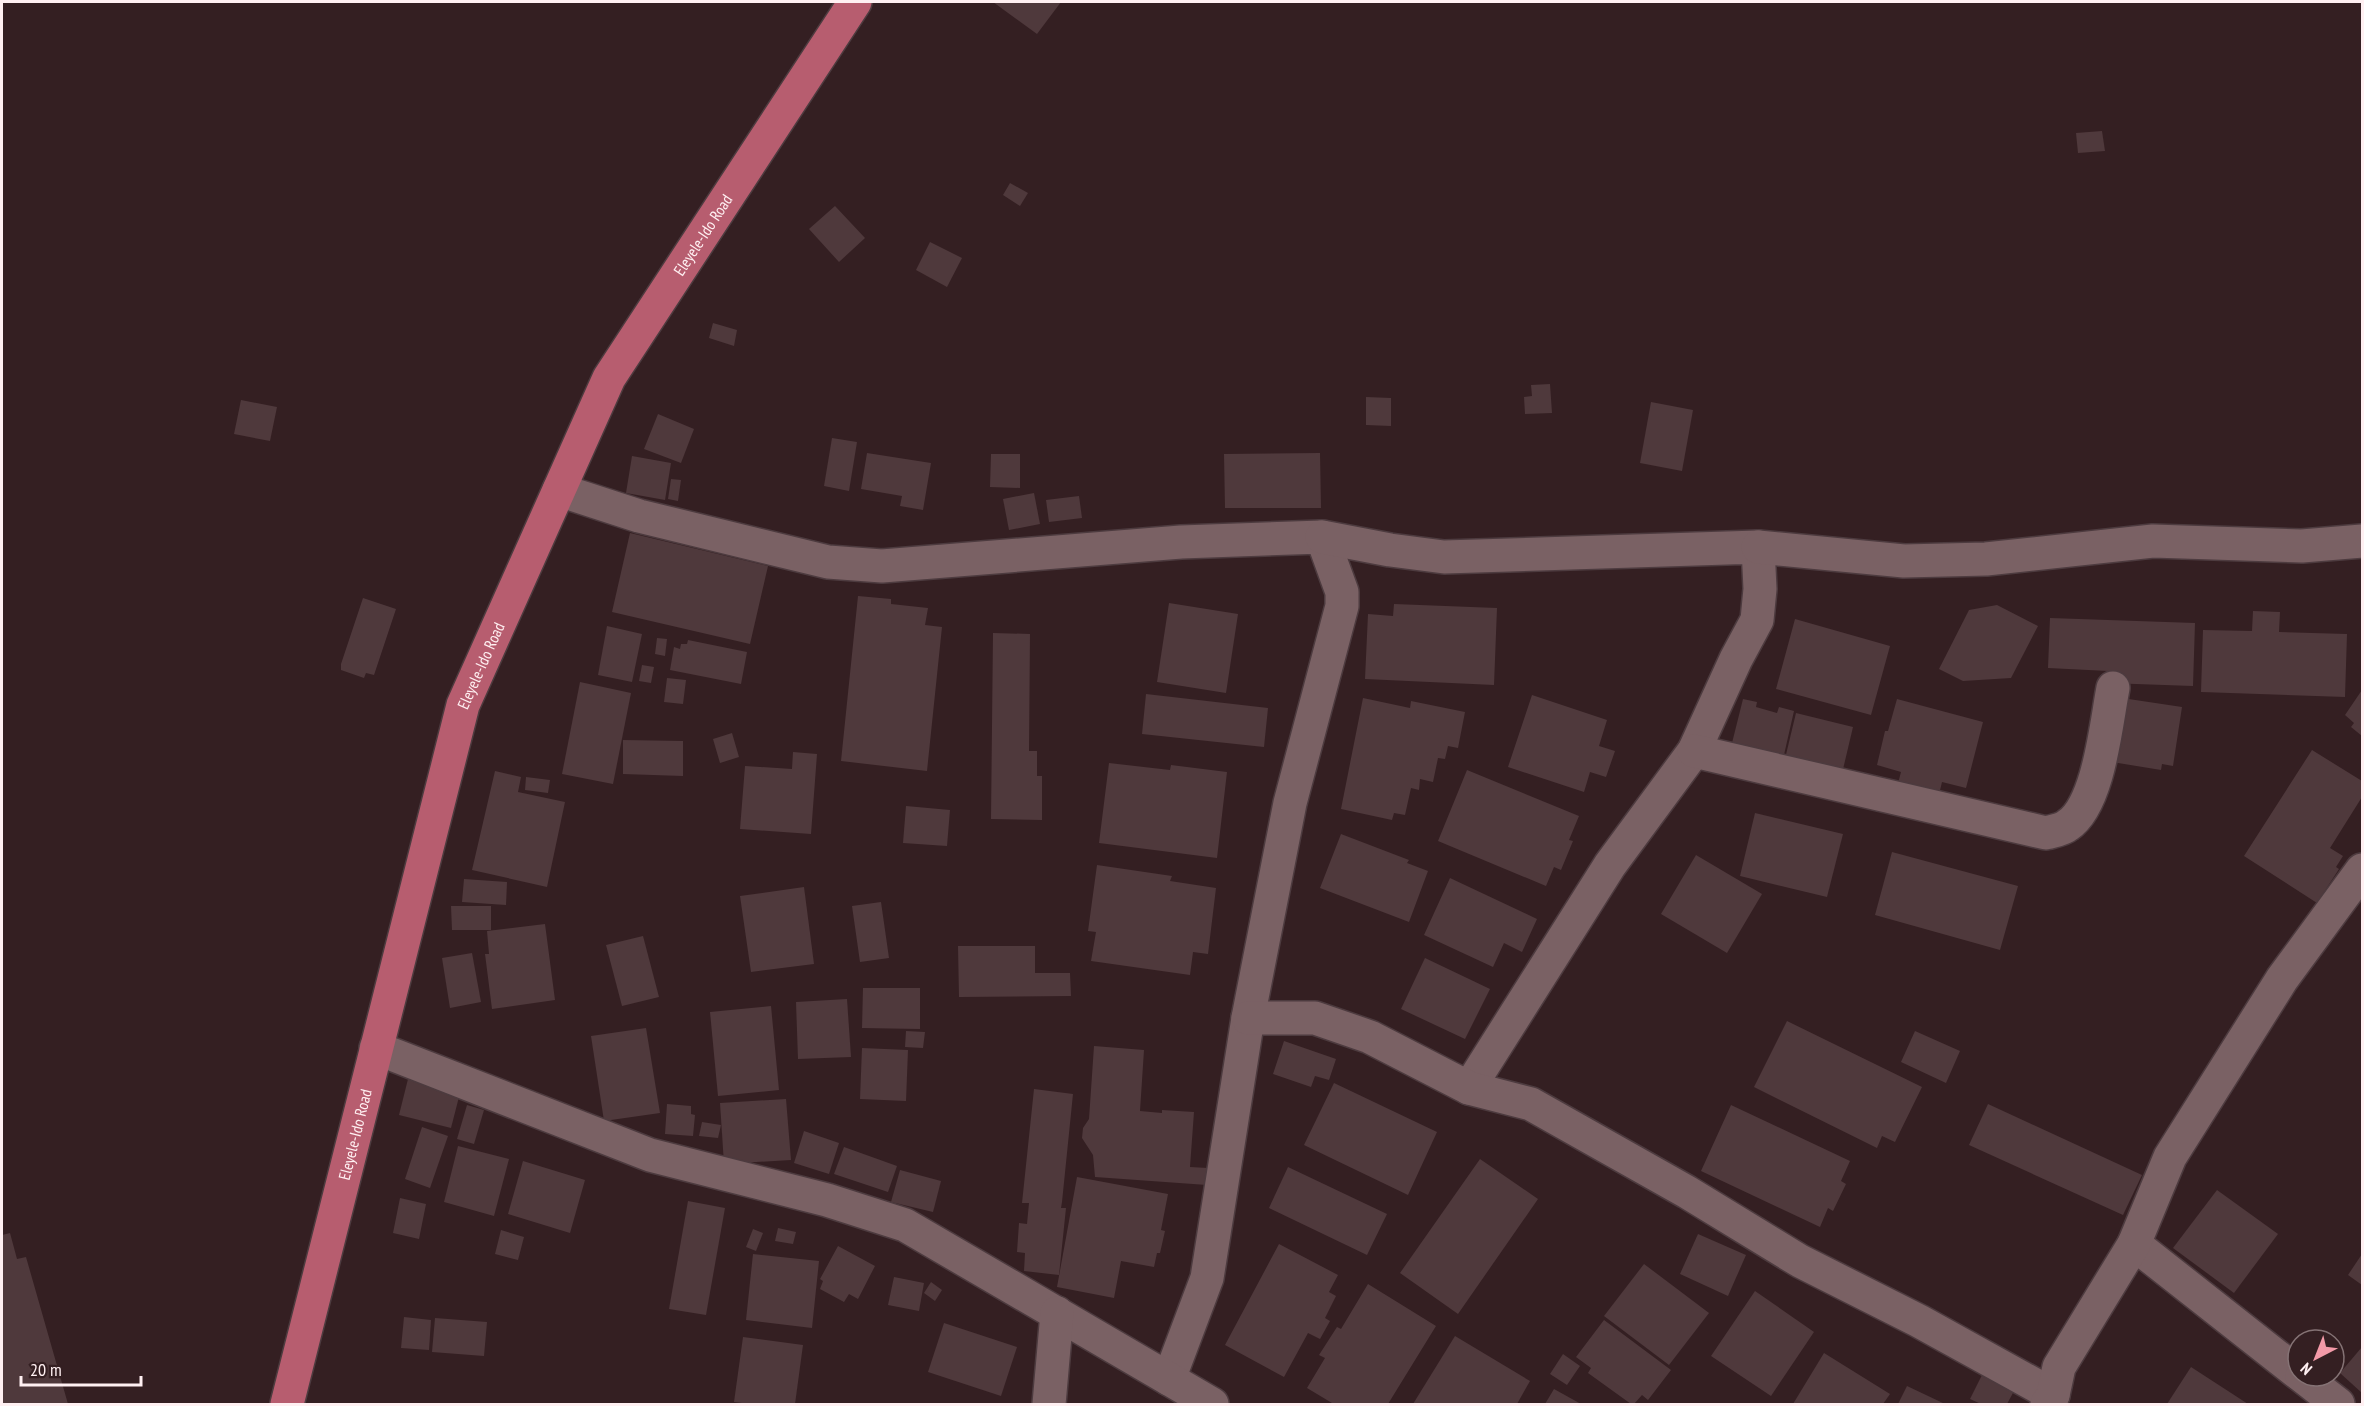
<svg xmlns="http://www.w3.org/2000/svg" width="2364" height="1406" viewBox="0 0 2364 1406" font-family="'PT Sans Narrow',sans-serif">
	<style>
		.building { fill: #4f393c }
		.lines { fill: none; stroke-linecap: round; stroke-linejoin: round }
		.minor-casing { stroke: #4d3b3f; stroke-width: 36 }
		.major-casing { stroke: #4d3b3f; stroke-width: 36 }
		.minor { stroke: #7a6164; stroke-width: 33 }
		.major { stroke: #b75d6f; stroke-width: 33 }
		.labels { text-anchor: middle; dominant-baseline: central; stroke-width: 4.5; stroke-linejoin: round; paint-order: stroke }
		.street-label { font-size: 16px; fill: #fff0f2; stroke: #341f22 }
	</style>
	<rect width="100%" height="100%" fill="#341f22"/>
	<!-- building -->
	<g class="building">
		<polygon points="993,2 1061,2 1037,34"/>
		<polygon points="2102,131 2105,151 2078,153 2076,133"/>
		<polygon points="1010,183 1028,193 1020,206 1003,195"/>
		<polygon points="835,206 865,238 839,262 809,229"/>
		<polygon points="930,242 962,258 947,287 916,270"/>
		<polygon points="713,323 737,330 734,346 709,338"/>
		<polygon points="1550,384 1552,413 1525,414 1524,397 1532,396 1531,385"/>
		<polygon points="1366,397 1391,398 1391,426 1366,425"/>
		<polygon points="241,400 277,407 270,441 234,434"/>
		<polygon points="1651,402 1693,410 1682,471 1640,463"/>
		<polygon points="658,414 694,429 681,463 644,449"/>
		<polygon points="832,438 857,442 849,491 824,486"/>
		<polygon points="867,453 931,463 923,510 900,506 902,496 861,489"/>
		<polygon points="1320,453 1321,508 1225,508 1224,454"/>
		<polygon points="991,454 1020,454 1020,488 990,487"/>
		<polygon points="632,456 671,463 665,500 626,493"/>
		<polygon points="671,479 681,480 678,501 668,499"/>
		<polygon points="1034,493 1040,524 1009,530 1003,499"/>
		<polygon points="1079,496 1082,518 1049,522 1046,500"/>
		<polygon points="630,533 768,566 750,644 612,612"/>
		<polygon points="858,596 891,599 891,604 928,608 925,625 942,627 927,771 841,761"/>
		<polygon points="363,598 396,609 374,675 366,673 364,678 341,670 341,664"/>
		<polygon points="1169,603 1238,614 1226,693 1157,682"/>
		<polygon points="1394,604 1497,608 1494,685 1365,679 1368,614 1393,616"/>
		<polygon points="1997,605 2038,626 2011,678 1963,681 1939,669 1969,610"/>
		<polygon points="2253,611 2280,612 2279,632 2347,634 2345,697 2201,692 2203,630 2252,631"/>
		<polygon points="2050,618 2195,623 2193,686 2107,683 2108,671 2048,668"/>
		<polygon points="1795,619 1890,646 1871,715 1776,689"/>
		<polygon points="607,626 642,634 632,682 598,675"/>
		<polygon points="993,633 1030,634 1029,751 1037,751 1037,776 1042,776 1042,820 991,819"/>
		<polygon points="657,638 667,639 665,656 655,654"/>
		<polygon points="688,640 747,652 741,684 670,670 674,647 680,649 681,644 687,644"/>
		<polygon points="642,665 654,667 651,683 639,681"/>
		<polygon points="667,678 686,680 683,704 664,702"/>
		<polygon points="580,682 631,693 613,784 562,774"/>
		<polygon points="2362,690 2362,736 2351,727 2354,723 2345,715"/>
		<polygon points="1146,694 1268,708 1264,747 1142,734"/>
		<polygon points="1532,695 1607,720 1599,746 1615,751 1606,777 1590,772 1584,792 1508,767"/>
		<polygon points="1363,698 1410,708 1411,701 1465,712 1458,748 1448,746 1445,759 1438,758 1433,782 1420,779 1419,790 1411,788 1405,815 1394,813 1392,820 1341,809"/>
		<polygon points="2122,698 2182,707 2173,766 2162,764 2161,770 2112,762"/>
		<polygon points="1743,699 1757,702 1756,707 1777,713 1779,707 1794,711 1781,768 1729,755"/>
		<polygon points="1897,699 1983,722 1966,788 1942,782 1937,803 1896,791 1901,772 1877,765 1885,731 1888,731"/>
		<polygon points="1796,713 1853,727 1840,782 1783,767"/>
		<polygon points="732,733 739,757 720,763 713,739"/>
		<polygon points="623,740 683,741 683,776 623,774"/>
		<polygon points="2312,750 2362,781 2362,797 2330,848 2343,856 2336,867 2339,869 2317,903 2244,856"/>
		<polygon points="793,752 817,754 811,834 740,829 745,766 792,769"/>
		<polygon points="1109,763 1170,770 1171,765 1227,772 1217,858 1099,843"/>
		<polygon points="1467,770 1579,816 1569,840 1573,841 1561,870 1554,867 1546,886 1438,841"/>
		<polygon points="495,771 521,777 518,792 565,802 547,887 472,870"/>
		<polygon points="526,777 550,780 548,793 525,790"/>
		<polygon points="906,806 950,810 947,846 903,843"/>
		<polygon points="1755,813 1843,834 1827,897 1740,876"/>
		<polygon points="1341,834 1409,860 1407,863 1428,871 1409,922 1320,888"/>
		<polygon points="1892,852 2018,886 2000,950 1875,915"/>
		<polygon points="1696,855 1762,894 1727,953 1661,914"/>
		<polygon points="1097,865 1172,876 1170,881 1216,888 1208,954 1193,952 1190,975 1091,961 1096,932 1088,931"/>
		<polygon points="1450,878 1537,919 1522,952 1504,943 1493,967 1424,935"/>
		<polygon points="464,879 507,882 506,905 462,902"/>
		<polygon points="804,887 814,964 751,972 740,896"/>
		<polygon points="881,902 889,958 860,962 852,906"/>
		<polygon points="451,906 491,906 491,930 452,930"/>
		<polygon points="545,924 555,1000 492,1009 485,954 489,954 487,931"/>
		<polygon points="643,936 659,997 622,1006 606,945"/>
		<polygon points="958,946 1035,946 1035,973 1070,973 1071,996 959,997"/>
		<polygon points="472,953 481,1002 450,1008 442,958"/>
		<polygon points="1425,958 1490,989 1465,1039 1401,1009"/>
		<polygon points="863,988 920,988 920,1029 862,1028"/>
		<polygon points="847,999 851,1057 798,1059 796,1002"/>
		<polygon points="771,1006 779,1090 718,1096 710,1012"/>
		<polygon points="1787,1021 1922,1087 1895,1142 1882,1136 1877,1148 1754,1087"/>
		<polygon points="646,1028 660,1113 604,1121 591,1036"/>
		<polygon points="906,1031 925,1032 923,1048 905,1047"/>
		<polygon points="1915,1031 1960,1051 1946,1083 1901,1062"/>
		<polygon points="1284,1041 1336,1059 1329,1080 1315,1076 1311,1087 1273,1074"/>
		<polygon points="1094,1046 1144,1050 1140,1111 1162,1113 1162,1110 1194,1112 1190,1167 1208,1168 1207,1185 1095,1177 1093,1155 1082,1138 1083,1128 1089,1119"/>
		<polygon points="862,1048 908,1050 906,1101 860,1099"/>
		<polygon points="408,1079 460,1093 451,1128 399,1115"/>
		<polygon points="1334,1083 1437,1132 1408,1195 1304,1145"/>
		<polygon points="1034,1089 1073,1094 1062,1202 1061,1208 1066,1208 1059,1275 1024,1271 1025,1253 1017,1252 1019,1223 1027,1224 1029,1203 1022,1203"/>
		<polygon points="786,1099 791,1160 724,1164 720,1103"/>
		<polygon points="667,1104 691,1106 691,1114 695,1115 693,1136 665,1134"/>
		<polygon points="1988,1104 2142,1175 2123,1215 1969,1145"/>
		<polygon points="467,1105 484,1110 474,1144 457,1139"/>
		<polygon points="1731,1105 1850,1161 1841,1181 1846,1184 1833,1211 1828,1208 1820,1227 1701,1171"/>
		<polygon points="702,1122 721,1125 718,1138 699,1136"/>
		<polygon points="422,1127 448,1136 430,1188 405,1179"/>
		<polygon points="804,1131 839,1143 829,1174 794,1163"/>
		<polygon points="458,1146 509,1159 494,1216 444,1202"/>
		<polygon points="844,1147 897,1166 888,1192 834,1174"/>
		<polygon points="1480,1159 1538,1199 1458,1314 1400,1273"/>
		<polygon points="523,1161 585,1180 570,1233 508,1214"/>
		<polygon points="1288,1167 1387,1214 1367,1255 1269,1208"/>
		<polygon points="900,1170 941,1181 933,1212 891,1202"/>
		<polygon points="1077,1177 1168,1194 1161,1230 1165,1231 1160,1253 1157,1253 1154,1267 1121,1261 1114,1298 1057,1287"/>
		<polygon points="2217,1190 2278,1234 2234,1293 2173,1248"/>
		<polygon points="400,1198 426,1204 419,1239 393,1233"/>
		<polygon points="688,1201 725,1208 706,1315 669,1309"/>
		<polygon points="778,1228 796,1232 793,1244 775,1241"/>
		<polygon points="753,1229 763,1233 756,1251 746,1247"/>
		<polygon points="501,1230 524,1237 518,1260 495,1254"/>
		<polygon points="10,1233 17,1259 26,1257 68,1404 2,1404 2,1235"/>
		<polygon points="1698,1234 1746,1255 1728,1296 1680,1274"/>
		<polygon points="1279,1244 1338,1275 1329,1292 1336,1296 1325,1318 1330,1321 1320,1339 1308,1333 1284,1377 1225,1345"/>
		<polygon points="838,1246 875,1266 858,1299 849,1294 844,1302 820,1289 823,1281 820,1279"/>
		<polygon points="753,1254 819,1261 812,1328 746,1320"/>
		<polygon points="2362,1254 2362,1285 2348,1275"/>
		<polygon points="1644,1264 1709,1313 1669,1365 1604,1316"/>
		<polygon points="894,1277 924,1283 919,1311 888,1305"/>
		<polygon points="931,1282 942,1290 935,1301 924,1293"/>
		<polygon points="1368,1284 1436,1326 1388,1404 1331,1404 1332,1403 1307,1388 1325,1358 1319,1355 1337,1327 1341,1329"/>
		<polygon points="1755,1291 1814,1332 1771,1396 1711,1356"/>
		<polygon points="404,1317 431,1320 429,1350 401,1348"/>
		<polygon points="435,1318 487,1322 484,1356 432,1352"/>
		<polygon points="1604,1320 1671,1370 1648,1400 1642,1395 1634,1404 1631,1404 1588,1373 1591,1368 1576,1357"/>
		<polygon points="944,1323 1017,1347 1001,1396 928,1372"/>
		<polygon points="1455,1336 1530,1381 1517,1404 1413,1404"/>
		<polygon points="743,1337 803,1345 795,1404 750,1404 734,1402"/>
		<polygon points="2362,1347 2362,1393 2340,1373"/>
		<polygon points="1824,1353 1890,1394 1883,1404 1793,1404"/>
		<polygon points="1563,1354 1580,1366 1567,1385 1550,1374"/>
		<polygon points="2191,1367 2248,1404 2167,1404"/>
		<polygon points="1982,1375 2014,1391 2007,1404 1981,1404 1970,1399"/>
		<polygon points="1907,1386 1945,1404 1898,1404"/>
		<polygon points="1554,1389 1581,1404 1545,1404"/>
	</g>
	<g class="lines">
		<!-- minor casing -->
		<g class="minor-casing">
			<g id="minor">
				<polyline points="559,490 639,516 828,562 882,566 1181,542 1322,537 1342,592 1342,606 1290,803 1248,1018 1207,1278 1169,1379"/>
				<polyline points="1322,537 1390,550 1444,557 1758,547 1760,589 1757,620 1736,659 1694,751 1610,865 1469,1088"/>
				<polyline points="1758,547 1904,561 1986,559 2153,541 2302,546 2362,541"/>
				<path d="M1694,751l352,82c7,-2 16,-3 22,-8 31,-21 38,-101 45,-137"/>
				<polyline points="1248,1018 1315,1018 1370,1037 1469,1088 1531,1104 1687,1192 1800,1261 1919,1321 2053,1395"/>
				<polyline points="376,1048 650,1155 827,1200 905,1225 1212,1404"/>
				<polyline points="2134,1244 2298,1373"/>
				<polyline points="2302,1376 2338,1404"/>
				<polyline points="1049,1404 1057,1313"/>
				<polyline points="2047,1404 2053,1395 2059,1367 2134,1244 2170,1157 2282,979 2362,870"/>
			</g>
		</g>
		<!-- major casing -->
		<g class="major-casing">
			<g id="major">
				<path id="s1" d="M287,1404l176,-699 146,-327 246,-376"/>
			</g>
		</g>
		<!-- minor -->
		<use href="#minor" class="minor"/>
		<!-- major -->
		<use href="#major" class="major"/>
	</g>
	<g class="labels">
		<!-- street labels -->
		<g class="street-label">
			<text stroke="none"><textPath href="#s1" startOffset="1250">Eleyele-Ido Road</textPath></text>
			<text stroke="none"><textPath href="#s1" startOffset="764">Eleyele-Ido Road</textPath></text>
			<text stroke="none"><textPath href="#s1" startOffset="278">Eleyele-Ido Road</textPath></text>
		</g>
	</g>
	<!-- border -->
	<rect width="2364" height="1406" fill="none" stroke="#fff0f2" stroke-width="6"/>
	<!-- north arrow -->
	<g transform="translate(2316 1358) rotate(222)"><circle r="28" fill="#341f22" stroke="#857375" stroke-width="1.5"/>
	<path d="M0-4.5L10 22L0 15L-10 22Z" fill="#f39aa8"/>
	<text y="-9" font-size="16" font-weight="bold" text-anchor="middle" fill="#fff0f2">N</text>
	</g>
	<!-- scale -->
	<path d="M21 1376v9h120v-9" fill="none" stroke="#fff0f2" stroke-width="3"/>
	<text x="30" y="1376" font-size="18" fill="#fff0f2" stroke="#341f22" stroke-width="4.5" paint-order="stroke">20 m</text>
</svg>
